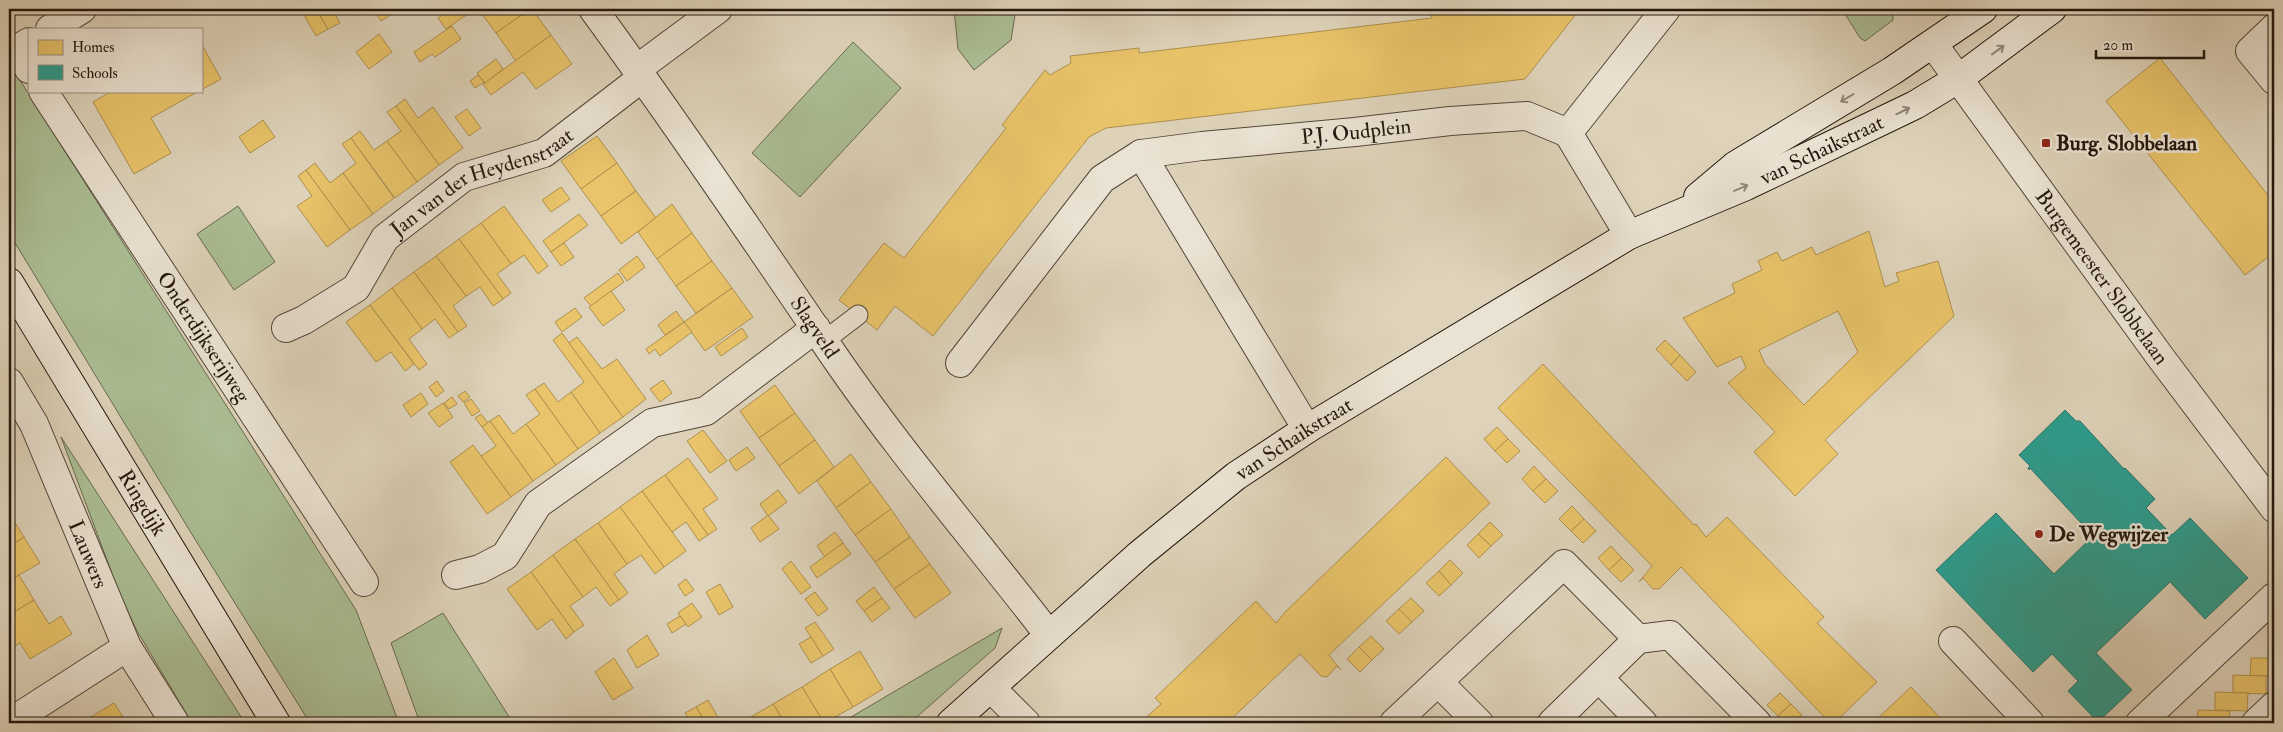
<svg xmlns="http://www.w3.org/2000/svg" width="2283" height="732" viewBox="0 0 2283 732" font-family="'IM FELL Double Pica',serif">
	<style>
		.green { fill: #abbe94; stroke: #676a50 }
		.homes { fill: #e9c46a; stroke: #ae904e; fill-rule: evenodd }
		.schools { fill: #2a9d8f; stroke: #287568 }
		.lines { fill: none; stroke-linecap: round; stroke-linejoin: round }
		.service-casing { stroke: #524638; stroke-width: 21 }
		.pedestrian-casing { stroke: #524638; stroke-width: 30 }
		.minor-casing { stroke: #524638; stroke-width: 30 }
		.tertiary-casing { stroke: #524638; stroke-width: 30 }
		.secondary-casing { stroke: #23170d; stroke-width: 30 }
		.service { stroke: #eae2d2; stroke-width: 19 }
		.pedestrian { stroke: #eae2d2; stroke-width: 28 }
		.minor { stroke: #eae2d2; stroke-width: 28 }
		.tertiary { stroke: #eae2d2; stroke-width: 28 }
		.secondary { stroke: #eae2d2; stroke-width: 28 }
		.oneway { stroke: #908779 }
		.poi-dot { fill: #8f2418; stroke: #eae2d2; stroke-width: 2 }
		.labels { text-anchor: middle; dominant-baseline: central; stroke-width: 5; stroke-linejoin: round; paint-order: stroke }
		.street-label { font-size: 21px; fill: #23170d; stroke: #eae2d2 }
		.poi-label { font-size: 21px; font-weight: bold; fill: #23170d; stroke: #eae2d2; text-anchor: start }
	</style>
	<rect width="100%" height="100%" fill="#ded3ba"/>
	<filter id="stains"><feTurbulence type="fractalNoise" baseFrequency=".004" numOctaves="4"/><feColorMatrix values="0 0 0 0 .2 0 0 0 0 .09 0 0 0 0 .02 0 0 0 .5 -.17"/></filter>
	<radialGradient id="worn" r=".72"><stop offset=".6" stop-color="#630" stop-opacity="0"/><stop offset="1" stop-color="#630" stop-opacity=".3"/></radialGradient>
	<!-- green -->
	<g class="green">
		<polygon points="954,9 1016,9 1011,40 974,70 958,49"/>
		<polygon points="1842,9 1888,9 1893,16 1893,20 1865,41 1860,38"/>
		<polygon points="853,42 901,88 800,197 752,153"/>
		<polygon points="9,63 356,610 399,723 310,723 193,536 9,233"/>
		<polygon points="238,206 275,262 234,290 197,234"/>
		<polygon points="61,437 245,723 192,723 137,631 120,595"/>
		<polygon points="443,613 513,723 420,723 391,643"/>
		<polygon points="1002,628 995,648 910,723 841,723"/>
	</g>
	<!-- homes -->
	<g class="homes">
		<polygon points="316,9 328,29 316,36 304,15"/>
		<polygon points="316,9 332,9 340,23 328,29"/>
		<polygon points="373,9 393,9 395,12 381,21"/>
		<polygon points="451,9 460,9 465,16 446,29 438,18"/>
		<polygon points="478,9 530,9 496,33"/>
		<polygon points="530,9 532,9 551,35 516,61 496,33"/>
		<polygon points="662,9 674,9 666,14"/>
		<polygon points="1472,9 1580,9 1525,79 1106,128 1089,137 933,336 895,306 877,330 839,300 884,243 904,258 1006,128 1002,125 1045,70 1050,75 1071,63 1070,56 1139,48 1139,53 1432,18 1431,13"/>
		<polygon points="452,26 461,39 435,57 432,54 420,62 414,52"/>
		<polygon points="379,34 392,52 369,69 356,52"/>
		<polygon points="551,35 572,64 536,89 523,72 491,95 483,84"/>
		<polygon points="201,43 221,79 201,90"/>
		<polygon points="2160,58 2274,203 2274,265 2268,257 2245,275 2106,101"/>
		<polygon points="496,59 503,69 485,83 477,73"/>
		<polygon points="478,75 484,82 475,88 470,81"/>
		<polygon points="112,91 199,91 151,118 171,153 134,174 93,102"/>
		<polygon points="405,99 418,118 433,107 463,148 439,165 396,106"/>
		<polygon points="396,106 439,165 417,182 387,141 401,131 387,112"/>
		<polygon points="467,109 481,128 469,136 455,117"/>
		<polygon points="263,120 275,137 250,153 239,137"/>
		<polygon points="360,131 374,150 387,141 417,182 395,198 351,138"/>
		<polygon points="597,136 617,163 581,189 561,161"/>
		<polygon points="351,138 394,198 373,214 343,173 356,163 342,144"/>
		<polygon points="315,163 330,183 343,173 373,214 350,230 306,170"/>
		<polygon points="617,163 636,191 601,216 581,189"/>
		<polygon points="306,170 350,230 327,247 297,206 312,196 298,176"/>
		<polygon points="561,187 570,199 551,212 542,200"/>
		<polygon points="636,191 656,218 621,244 601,216"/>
		<polygon points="672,204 692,233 657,259 638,232"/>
		<polygon points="504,206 548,266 538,274 524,255 511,264 481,223"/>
		<polygon points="579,214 588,225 551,252 543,241"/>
		<polygon points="481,223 511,264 497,274 511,293 503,299 459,239"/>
		<path d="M1869,231l16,56 14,-6 -3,-8 42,-12 16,55 -129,124 13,14 -43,42 -41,-44 21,-20 -47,-49 18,-15 -5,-12 -24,11 -34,-49 52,-25 -3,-9 30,-14 -4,-9 19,-9 5,9 30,-14 4,8zM1838,311l20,41 -54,53 -39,-41 -6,-14z"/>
		<polygon points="692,233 712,261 676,286 657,259"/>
		<polygon points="459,239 503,299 493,306 480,287 466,296 436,256"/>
		<polygon points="564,243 574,257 561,266 551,252"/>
		<polygon points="436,256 466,296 453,306 467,326 458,332 414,272"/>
		<polygon points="637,256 645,267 627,281 619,270"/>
		<polygon points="712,261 732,288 696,313 676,286"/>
		<polygon points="414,272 458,332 449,338 435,319 422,329 392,288"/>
		<polygon points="618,273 624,282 591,306 584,298"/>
		<polygon points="392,288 422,329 409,339 427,364 419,370 370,305"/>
		<polygon points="732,288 753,317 705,351 684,322"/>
		<polygon points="611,291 625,310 603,326 589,307"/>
		<polygon points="370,305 414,364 405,371 391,352 376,362 346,322"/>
		<polygon points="575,308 582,317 562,332 555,322"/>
		<polygon points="676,311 684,322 665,335 658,325"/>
		<polygon points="684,322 692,332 660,356 655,349 649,354 646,349"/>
		<polygon points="742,328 748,337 721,356 715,347"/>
		<polygon points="562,333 623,417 600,433 571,392 584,382 553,340"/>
		<polygon points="577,337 602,369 617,359 646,399 623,417 569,343"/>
		<polygon points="1665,340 1680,355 1671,365 1656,349"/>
		<polygon points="1680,355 1696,372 1687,381 1671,365"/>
		<polygon points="1543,364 1694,525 1696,524 1706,537 1727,517 1824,617 1817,623 1877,682 1834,723 1830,723 1681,567 1659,589 1653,589 1643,578 1639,582 1652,566 1498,408"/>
		<polygon points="663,380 672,393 660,402 650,389"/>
		<polygon points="437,381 444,391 436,397 429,387"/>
		<polygon points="544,383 558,402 571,392 600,433 578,449 535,389"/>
		<polygon points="775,385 795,413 759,438 740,411"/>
		<polygon points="535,389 578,449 556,465 526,424 540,414 526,395"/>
		<polygon points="465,391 470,397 463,402 458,396"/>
		<polygon points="421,393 428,404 411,417 403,405"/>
		<polygon points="452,397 457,404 449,409 444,403"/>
		<polygon points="471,399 480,411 472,416 464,403"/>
		<polygon points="443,403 453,417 439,427 428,413"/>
		<polygon points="795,413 815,440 779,466 759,438"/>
		<polygon points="481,414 488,423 482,427 475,418"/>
		<polygon points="499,415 513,434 526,424 556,465 533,481 490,421"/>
		<polygon points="490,421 533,481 511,497 481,456 496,446 482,427"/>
		<polygon points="1497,427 1508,439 1495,451 1484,439"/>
		<polygon points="703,430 727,461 710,473 687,441"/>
		<polygon points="1508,439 1520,451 1507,463 1495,451"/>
		<polygon points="815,440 834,467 799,494 779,466"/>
		<polygon points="473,445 511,497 487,514 450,462"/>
		<polygon points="747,447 755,458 736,471 729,460"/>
		<polygon points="851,454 871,482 836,508 817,481"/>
		<polygon points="1446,457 1490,503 1329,655 1341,670 1337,666 1327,677 1321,676 1300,654 1227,723 1140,723 1161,704 1155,698 1256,601 1276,623 1285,612"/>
		<polygon points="688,458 718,499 703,509 717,529 708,535 665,475"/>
		<polygon points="1534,466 1546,479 1533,491 1522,479"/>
		<polygon points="665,475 708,535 699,541 686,522 672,532 642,491"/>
		<polygon points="1546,479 1558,491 1545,503 1533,491"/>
		<polygon points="871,482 891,509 855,535 836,508"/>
		<polygon points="778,490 787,502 768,516 760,504"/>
		<polygon points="642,491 686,551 664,567 620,507"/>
		<polygon points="1572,506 1584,519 1571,531 1559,519"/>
		<polygon points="620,507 664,567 655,574 641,555 627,564 598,523"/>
		<polygon points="891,509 910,537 875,562 855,535"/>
		<polygon points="9,513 24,537 9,547"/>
		<polygon points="768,515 779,529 760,542 751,528"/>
		<polygon points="1584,519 1596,531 1583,543 1571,531"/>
		<polygon points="1490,522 1503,535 1491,546 1478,534"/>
		<polygon points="598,523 627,564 614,574 628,593 619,600 575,539"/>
		<polygon points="835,532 843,543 825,557 817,546"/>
		<polygon points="1478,534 1491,546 1479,558 1467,545"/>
		<polygon points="24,537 40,563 9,581 9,547"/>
		<polygon points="910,537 930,564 894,589 875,562"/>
		<polygon points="575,539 619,600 610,606 596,587 583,597 553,555"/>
		<polygon points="843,543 851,554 817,578 810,567"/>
		<polygon points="1611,546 1622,558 1609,570 1598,558"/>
		<polygon points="553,555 583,597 570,606 584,625 574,632 531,572"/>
		<polygon points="1622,558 1634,570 1621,582 1609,570"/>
		<polygon points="1450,560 1463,573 1451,585 1439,571"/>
		<polygon points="791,561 811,587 801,594 782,569"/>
		<polygon points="930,564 951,593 915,618 894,589"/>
		<polygon points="1439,571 1451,585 1439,596 1426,583"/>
		<polygon points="531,572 574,632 566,639 552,619 537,630 507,589"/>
		<polygon points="19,575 34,600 9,615 9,581"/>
		<polygon points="686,579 694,590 685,596 678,585"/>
		<polygon points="720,584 733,607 719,615 706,592"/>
		<polygon points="874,587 882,598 864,611 856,601"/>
		<polygon points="815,592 828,609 818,616 805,599"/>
		<polygon points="882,598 890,608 872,622 864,611"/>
		<polygon points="1411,598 1424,611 1412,622 1399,609"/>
		<polygon points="34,600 49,624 61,616 72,634 30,659 20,643 9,650 9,615"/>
		<polygon points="692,603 702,617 688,627 678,613"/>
		<polygon points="1399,609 1412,622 1399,634 1386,621"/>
		<polygon points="680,616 686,624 672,633 667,624"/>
		<polygon points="815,622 834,649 823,656 805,628"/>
		<polygon points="647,635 659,655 637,668 627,650"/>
		<polygon points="1371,636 1384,649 1372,660 1359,647"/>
		<polygon points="811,637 823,656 811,663 799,644"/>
		<polygon points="1359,647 1372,660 1360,672 1347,659"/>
		<polygon points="860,651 883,689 853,707 830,669"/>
		<polygon points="614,658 633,688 613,700 595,672"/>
		<polygon points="2251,658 2274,658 2274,676 2250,676"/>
		<polygon points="830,669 853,707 824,723 802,687"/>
		<polygon points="2233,675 2266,676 2266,694 2233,693"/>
		<polygon points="802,687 824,723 785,723 773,704"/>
		<polygon points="1911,687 1945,723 1873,723"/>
		<polygon points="2215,692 2248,693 2247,711 2215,710"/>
		<polygon points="1780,693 1791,704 1778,716 1767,705"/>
		<polygon points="708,700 719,719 713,723 706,723 696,707"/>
		<polygon points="114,703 125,720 120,723 81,723"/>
		<polygon points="773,704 785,723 745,723 744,721"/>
		<polygon points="1791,704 1802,715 1793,723 1784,723 1778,716"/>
		<polygon points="696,707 706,723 691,723 685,713"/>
		<polygon points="2198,710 2230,711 2229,723 2197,723"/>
	</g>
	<!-- schools -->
	<polygon class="schools" points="2065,410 2076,421 2080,421 2124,469 2125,468 2155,499 2146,508 2172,535 2190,518 2248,578 2205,619 2170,582 2096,653 2132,690 2098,722 2068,691 2078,681 2052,654 2033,672 1936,570 1996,513 2054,574 2093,536 2030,468 2029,470 2028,468 2030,466 2019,455"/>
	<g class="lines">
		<!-- service casing -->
		<g class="service-casing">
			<polyline id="service" points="824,341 858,315"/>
		</g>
		<!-- pedestrian casing -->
		<g class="pedestrian-casing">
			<g id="pedestrian">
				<polyline points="1638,639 1670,635 1757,723"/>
				<polyline points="1953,641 2030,723"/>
				<polyline points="1599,678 1643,723"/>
				<polyline points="9,723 127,647"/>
				<polyline points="2140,723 2274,597"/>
			</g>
		</g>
		<!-- minor casing -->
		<g class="minor-casing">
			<g id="minor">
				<path id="s1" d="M593,9c80,109 156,221 231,332 69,103 150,197 225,294"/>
				<polyline points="2274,28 2250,51 2274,80"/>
				<polyline points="50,29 82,9"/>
				<polyline points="29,42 16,50 29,69"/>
				<polyline points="637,69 718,9"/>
				<path id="s2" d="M43,91l321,491"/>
				<polyline points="1568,133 1629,235"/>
				<polyline points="1141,154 1307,429"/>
				<path id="s3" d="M286,328l18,-8 52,-32 29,-50 79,-61 80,-24 99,-76"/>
				<path id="s4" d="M960,363l142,-184 39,-25 61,-8 153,-14 95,-11 77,-5 41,17 98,-124"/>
				<path id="s5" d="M9,382l25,42 93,223 48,76"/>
				<polyline points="456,575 480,569 505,556 538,504 652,423 706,411 816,328"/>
				<polyline points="1438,682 1479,723"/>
				<polyline points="991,688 1026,723"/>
				<polyline points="1394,723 1564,564 1638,639 1552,723"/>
				<polyline points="2256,723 2274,706"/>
			</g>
		</g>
		<!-- tertiary casing -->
		<g class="tertiary-casing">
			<g id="tertiary">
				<path id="s6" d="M1933,44l228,314 113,150"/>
			</g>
		</g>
		<!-- secondary casing -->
		<g class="secondary-casing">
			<g id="secondary">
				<polyline points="1698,197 1736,165 1892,71 1983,9"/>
				<path id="s7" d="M9,282l267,441"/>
				<path id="s8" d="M951,723l189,-169 96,-78 71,-47 322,-194 117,-49 169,-81 43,-26 94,-70"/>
			</g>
		</g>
		<!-- service -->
		<use href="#service" class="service"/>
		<!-- pedestrian -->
		<use href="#pedestrian" class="pedestrian"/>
		<!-- minor -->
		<use href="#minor" class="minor"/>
		<!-- tertiary -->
		<use href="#tertiary" class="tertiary"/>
		<!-- secondary -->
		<use href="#secondary" class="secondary"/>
	</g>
	<!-- one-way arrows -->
	<defs><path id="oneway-shaft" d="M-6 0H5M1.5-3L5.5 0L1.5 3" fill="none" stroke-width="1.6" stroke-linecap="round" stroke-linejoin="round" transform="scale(1.25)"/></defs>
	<g class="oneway">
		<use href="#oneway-shaft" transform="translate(1998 50) rotate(-36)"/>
		<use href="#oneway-shaft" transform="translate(1847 98) rotate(149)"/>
		<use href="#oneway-shaft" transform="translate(1903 111) rotate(-26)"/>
		<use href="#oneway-shaft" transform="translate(1741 188) rotate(-23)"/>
	</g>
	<!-- markers -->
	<g class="poi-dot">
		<rect x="2041" y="138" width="10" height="10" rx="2.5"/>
		<circle cx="2039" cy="534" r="5"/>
	</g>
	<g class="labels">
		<!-- street labels -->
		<g class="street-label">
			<text stroke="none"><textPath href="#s4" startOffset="495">P.J. Oudplein</textPath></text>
			<text stroke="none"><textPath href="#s8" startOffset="1049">van Schaikstraat</textPath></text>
			<text stroke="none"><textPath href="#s3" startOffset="252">Jan van der Heydenstraat</textPath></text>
			<text stroke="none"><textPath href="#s6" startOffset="288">Burgemeester Slobbelaan</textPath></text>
			<text stroke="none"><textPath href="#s1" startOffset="388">Slagveld</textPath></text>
			<text stroke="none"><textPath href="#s2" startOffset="294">Onderdijkserijweg</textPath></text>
			<text stroke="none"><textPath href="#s8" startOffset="446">van Schaikstraat</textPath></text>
			<text stroke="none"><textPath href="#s7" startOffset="258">Ringdijk</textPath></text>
			<text stroke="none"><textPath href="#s5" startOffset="190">Lauwers</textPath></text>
		</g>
		<!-- poi labels -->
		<g class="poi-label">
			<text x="2056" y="143">Burg. Slobbelaan</text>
			<text x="2049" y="534">De Wegwijzer</text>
		</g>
	</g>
	<!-- margin -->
	<rect width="2283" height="732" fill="none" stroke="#ded3ba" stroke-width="30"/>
	<rect x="10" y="10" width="2263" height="712" fill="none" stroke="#23170d" stroke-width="2.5"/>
	<rect x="15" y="15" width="2253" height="702" fill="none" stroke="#23170d"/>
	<!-- legend -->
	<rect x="28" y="28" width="175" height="65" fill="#eae2d2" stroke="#9a9183"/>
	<rect x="38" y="40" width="25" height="15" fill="#e9c46a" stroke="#9a9183"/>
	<text x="72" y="52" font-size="15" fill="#23170d">Homes</text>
	<rect x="38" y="65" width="25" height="15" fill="#2a9d8f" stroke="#9a9183"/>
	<text x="72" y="78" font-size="15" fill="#23170d">Schools</text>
	<!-- scale -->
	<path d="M2096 50v8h108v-8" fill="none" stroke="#23170d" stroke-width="2.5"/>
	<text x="2103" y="50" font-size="15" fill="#23170d" stroke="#eae2d2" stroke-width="4" paint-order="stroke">20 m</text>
	<rect width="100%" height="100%" filter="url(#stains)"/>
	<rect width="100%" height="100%" fill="url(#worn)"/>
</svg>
